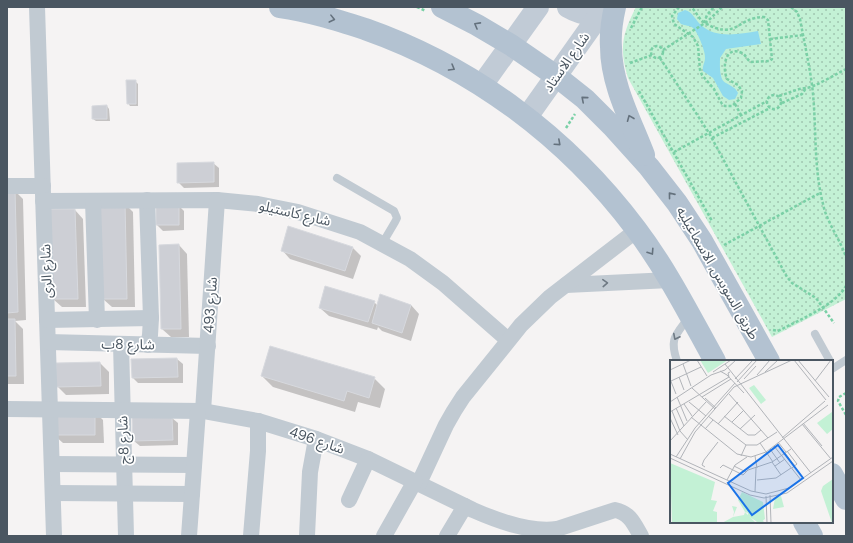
<svg xmlns="http://www.w3.org/2000/svg" width="853" height="543" font-family="'DM Sans','Noto Sans Arabic',sans-serif">
<style>
.park{fill:url(#park-dots)}
.water{fill:#90daee}
.shadow{fill:#0003}
.building{fill:#cdcfd5;stroke:#d7d9de}
.lines{fill:none;stroke-linecap:round;stroke-linejoin:round}
.path{stroke:#7ad0a6;stroke-width:2.5;stroke-dasharray:3 2;stroke-linecap:butt}
.service{stroke:#c1cad2;stroke-width:8}
.minor{stroke:#c1cad2;stroke-width:16}
.secondary{stroke:#c1cbd6;stroke-width:22}
.primary{stroke:#b3c2d1;stroke-width:22}
.oneway{stroke:#64717d}
.oneway2{stroke:#6e7983}
.labels{text-anchor:middle;dominant-baseline:central;stroke-width:3.5;stroke-linejoin:round;paint-order:stroke}
.street-label{font-size:14px;fill:#4a5661;stroke:#fff}
.inset-road{fill:none;stroke:#b1b4b9;stroke-width:1}
.view{fill:#1a73e8;fill-opacity:0.15;stroke:#1a73e8;stroke-width:2}
.inset-edge{fill:none;stroke:#4a5661;stroke-width:2}
</style>
<defs>
<pattern id="park-dots" width="8" height="8" patternUnits="userSpaceOnUse"><rect width="8" height="8" fill="#c3f1d5"/><path d="M2 2h.1M6 6h.1" fill="none" stroke="#a0c6b0" stroke-width="1.8" stroke-linecap="round"/></pattern>
</defs>
<rect width="100%" height="100%" fill="#f5f3f3"/>
<path class="park" d="M 636,7 L 846,7 L 846,299 L 772,337 L 628,78 C 619,47 622,35 636,7 Z"/>
<path class="water" d="M 685,10 C 693,12 695,20 701,25 C 716,39 739,34 758,31 L 761,44 L 726,49 L 720,58 C 720,65 719,80 726,83 C 731,86 735,87 738,93 L 735,99 L 729,100 L 723,96 L 713,78 L 703,71 C 702,66 705,63 705,58 C 706,53 698,32 693,28 C 690,25 685,26 681,24 L 677,19 L 678,13 Z"/>
<g class="shadow">
<path d="M 135,81 L 138,84 L 138,106 L 130,106 L 128,103 Z"/>
<path d="M 107,106 L 109,109 L 110,121 L 96,121 L 93,119 Z"/>
<path d="M 213,163 L 219,168 L 219,187 L 184,188 L 178,182 Z"/>
<path d="M 7,190 L 14,190 L 23,199 L 26,320 L 15,321 L 23,329 L 24,384 L 7,384 Z"/>
<path d="M 124,203 L 133,212 L 135,307 L 112,307 L 103,299 Z"/>
<path d="M 178,205 L 184,211 L 184,230 L 163,231 L 157,225 Z"/>
<path d="M 75,210 L 83,219 L 86,307 L 62,307 L 53,299 Z"/>
<path d="M 179,245 L 187,254 L 189,337 L 171,337 L 162,329 Z"/>
<path d="M 352,247 L 361,256 L 353,279 L 290,259 L 282,250 Z"/>
<path d="M 381,295 L 411,305 L 419,314 L 411,341 L 382,331 L 378,327 L 377,330 L 329,316 L 320,308 L 374,302 L 378,306 Z"/>
<path d="M 177,359 L 183,364 L 183,383 L 138,383 L 133,378 L 132,360 Z"/>
<path d="M 100,363 L 109,372 L 109,394 L 66,395 L 57,386 Z"/>
<path d="M 262,376 L 374,378 L 385,389 L 380,408 L 358,402 L 355,412 L 273,387 Z"/>
<path d="M 94,411 L 103,420 L 104,443 L 63,443 L 54,435 Z"/>
<path d="M 172,418 L 178,423 L 178,445 L 140,446 L 134,441 Z"/>
</g>
<g class="building">
<path d="M 126,80 L 136,80 L 136,104 L 127,104 Z"/>
<path d="M 107,105 L 107,119 L 92,119 L 92,106 Z"/>
<path d="M 214,162 L 214,182 L 177,183 L 177,163 Z"/>
<path d="M 7,189 L 15,189 L 18,312 L 7,313 Z"/>
<path d="M 125,202 L 127,299 L 102,299 L 100,203 Z"/>
<path d="M 179,204 L 179,225 L 156,225 L 156,205 Z"/>
<path d="M 50,209 L 75,209 L 78,299 L 52,299 Z"/>
<path d="M 288,226 L 353,247 L 345,271 L 281,251 Z"/>
<path d="M 179,244 L 181,329 L 161,329 L 159,245 Z"/>
<path d="M 325,286 L 375,301 L 368,322 L 319,308 Z"/>
<path d="M 380,294 L 411,305 L 402,333 L 372,323 Z"/>
<path d="M 7,319 L 15,319 L 16,376 L 7,376 Z"/>
<path d="M 270,346 L 375,377 L 369,398 L 347,391 L 344,401 L 261,376 Z"/>
<path d="M 177,358 L 178,377 L 132,378 L 131,359 Z"/>
<path d="M 100,362 L 101,386 L 56,387 L 56,363 Z"/>
<path d="M 95,410 L 95,435 L 53,435 L 53,411 Z"/>
<path d="M 132,417 L 172,417 L 173,440 L 133,441 Z"/>
</g>
<g class="lines">
<g class="path">
<path d="M 417,7 L 426,11"/>
<path d="M 679,7 L 672,16 L 674,24 L 693,37 L 698,46 L 700,70 L 702,75 L 714,89 L 722,104 L 725,106 L 732,106 L 741,98 L 742,91 L 738,85 L 727,79 C 722,67 725,45 742,53 C 746,55 747,60 751,62 L 770,61 L 772,59 L 768,20 L 764,17 C 737,17 737,41 705,23 C 699,20 696,11 691,7"/>
<path d="M 791,7 L 797,12 L 800,19 C 804,41 809,63 812,85 C 817,125 813,165 823,204 C 827,223 840,239 846,257"/>
<path d="M 704,23 L 707,15 L 714,7"/>
<path d="M 631,28 L 642,7"/>
<path d="M 770,39 L 803,35"/>
<circle cx="657" cy="52" r="6"/>
<path d="M 663,50 L 708,21 L 722,7"/>
<path d="M 660,58 L 709,133 L 787,277 L 792,283 L 816,298 L 834,323"/>
<path d="M 630,63 L 652,55"/>
<path d="M 639,91 L 712,221"/>
<circle cx="774" cy="102" r="7"/>
<path d="M 779,96 C 789,93 796,89 806,88 C 813,88 838,73 846,69"/>
<path d="M 782,103 L 802,94 L 806,88"/>
<path d="M 735,104 L 741,115"/>
<path d="M 566,128 L 575,114"/>
<path d="M 712,138 L 770,108"/>
<path d="M 674,152 L 767,101"/>
<path d="M 724,245 L 820,193"/>
<path d="M 773,330 L 778,331 L 784,328 C 803,318 835,305 846,286"/>
<path d="M 846,393 L 839,397 L 838,401 L 846,415"/>
</g>
<g class="service">
<path d="M 337,178 L 394,211 L 397,218 L 395,222 L 382,244"/>
<path d="M 815,334 L 830,361"/>
<path d="M 677,361 C 669,338 676,335 689,317"/>
<path d="M 832,369 L 846,360"/>
</g>
<g class="minor">
<path d="M 37,7 L 54,536"/>
<path d="M 7,186 L 43,186"/>
<path d="M 147,200 L 151,318 L 150,335 L 148,345"/>
<path d="M 43,201 L 217,200 L 258,204 L 298,212 L 360,232 L 410,259 L 443,283 L 508,340"/>
<path d="M 93,201 L 97,320"/>
<path d="M 566,285 L 670,280"/>
<path d="M 47,320 L 151,318"/>
<path d="M 48,342 L 208,346"/>
<path d="M 121,344 L 126,536"/>
<path d="M 7,409 L 203,411 L 258,421 L 316,439 L 368,459 L 473,510 C 498,521 530,533 557,529 L 615,510 C 630,513 634,524 641,536"/>
<path d="M 203,411 L 217,200"/>
<path d="M 52,464 L 194,465"/>
<path d="M 419,483 L 446,425 L 454,411 L 463,397 L 521,325 L 550,297 L 637,230"/>
<path d="M 53,493 L 192,494"/>
<path d="M 349,500 L 368,459"/>
<path d="M 189,536 L 198,411"/>
<path d="M 251,536 L 258,451 L 258,421"/>
<path d="M 307,536 L 310,472 L 316,439"/>
<path d="M 384,536 L 415,481"/>
<path d="M 447,536 L 465,506"/>
</g>
<g class="secondary">
<path d="M 568,7 C 578,13 587,15 598,16"/>
<path d="M 482,85 L 538,7"/>
<path d="M 527,117 L 605,7"/>
</g>
<g class="primary">
<path d="M 280,7 C 309,11 337,20 365,29 C 473,67 567,137 636,229 C 667,270 690,316 715,361"/>
<path d="M 442,7 L 477,25 L 511,45 L 556,76 L 585,99 L 612,126 L 649,167 L 677,203 L 702,241 L 769,361"/>
<path d="M 615,7 C 612,20 610,33 611,47 C 611,84 631,121 644,155"/>
<path d="M 832,474 L 846,499"/>
<path d="M 804,522 L 812,536"/>
</g>
</g>
<defs><path id="oneway-chevron" d="M-2-3.5L2.5 0L-2 3.5" fill="none" stroke-width="1.6" stroke-linecap="round" stroke-linejoin="round"/></defs>
<g class="oneway">
<use href="#oneway-chevron" transform="translate(332 19) rotate(14)"/>
<use href="#oneway-chevron" transform="translate(477 25) rotate(-151)"/>
<use href="#oneway-chevron" transform="translate(452 68) rotate(30)"/>
<use href="#oneway-chevron" transform="translate(584 99) rotate(-139)"/>
<use href="#oneway-chevron" transform="translate(630 118) rotate(-112)"/>
<use href="#oneway-chevron" transform="translate(558 143) rotate(42)"/>
<use href="#oneway-chevron" transform="translate(671 195) rotate(-129)"/>
<use href="#oneway-chevron" transform="translate(651 252) rotate(57)"/>
</g>
<g class="oneway2">
<use href="#oneway-chevron" transform="translate(605 283) rotate(-3)"/>
<use href="#oneway-chevron" transform="translate(676 337) rotate(117)"/>
</g>
<g class="labels">
<g class="street-label">
<text transform="translate(566 62) rotate(-55)">شارع الاستاد</text>
<text transform="translate(295 213) rotate(13)">شارع كاستيلو</text>
<text transform="translate(46 271) rotate(-92)">شارع الرى</text>
<text transform="translate(718 273) rotate(60)">طريق السويس, الاسماعيليه</text>
<text transform="translate(210 305) rotate(-86)">شارع 493</text>
<text transform="translate(128 344) rotate(1)">شارع 8ب</text>
<text transform="translate(123 440) rotate(-92)">شارع 8ج</text>
<text transform="translate(317 440) rotate(19)">شارع 496</text>
</g>
</g>
<g transform="translate(670 360)">
<rect width="163" height="163" fill="#f5f3f3"/>
<path d="M 162,52 L 163,69 L 157,74 L 147,63 ZM 111,136 L 114,147 L 103,149 L 105,138 Z" fill="#c3f1d5"/>
<path d="M 30,0 L 58,0 L 38,13 Z" fill="#c3f1d5"/>
<path d="M 84,25 L 96,40 L 91,44 L 79,28 ZM 163,119 L 163,163 L 162,163 L 151,131 L 153,126 ZM 72,132 L 93,142 L 95,159 L 89,163 L 78,156 L 78,153 L 75,152 L 68,140 Z" fill="#c3f1d5"/>
<path d="M 0,103 L 45,122 L 41,140 L 47,141 L 43,151 L 47,152 L 47,163 L 2,163 ZM 62,146 L 67,147 L 63,157 L 74,155 L 75,152 L 85,162 L 93,160 L 94,163 L 52,163 L 63,157 L 64,152 Z" fill="#c3f1d5"/>
<path class="inset-road" d="M 27,0 L 37,16M 124,0 L 156,40M 128,0 L 159,37M 13,4 L 21,26M 55,4 L 141,113M 0,10 L 21,0M 50,11 L 57,15 L 74,33M 43,12 L 61,0M 95,12 L 108,0M 87,15 L 100,0M 9,17 L 14,30M 0,19 L 6,34M 65,19 L 83,0M 74,19 L 86,6M 1,21 L 31,7M 145,21 L 161,0M 67,22 L 87,0M 22,28 L 45,49M 59,34 L 98,78M 7,37 L 17,61M 32,37 L 61,19M 35,38 L 46,48M 0,42 L 41,15 L 55,10 L 66,0M 19,42 L 36,56M 14,44 L 22,56M 6,48 L 14,66M 2,51 L 10,71 L 18,80M 0,52 L 59,17 L 58,13 L 60,12M 38,56 L 76,85 L 87,85 L 107,72M 54,56 L 78,75 L 85,75 L 91,70M 21,57 L 67,94 L 81,97 L 96,92 L 158,45M 0,58 L 8,75M 62,62 L 74,50M 133,63 L 152,86M 48,64 L 68,42M 132,64 L 161,99M 35,69 L 43,60M 70,69 L 85,55M 112,78 L 155,41M 0,81 L 36,42M 108,82 L 116,92M 90,83 L 103,102M 104,86 L 131,120M 100,89 L 110,103M 117,91 L 127,104 L 122,108M 115,93 L 125,106M 0,94 L 81,131 L 96,134 L 119,128 L 163,97M 71,96 L 76,85M 85,96 L 87,108M 6,97 L 25,68 L 65,23M 0,98 L 80,135 L 94,138 L 117,133 L 163,101M 10,99 L 25,72 L 64,27 L 122,0M 102,102 L 111,115M 64,106 L 76,112M 105,106 L 115,99M 35,107 L 32,105 L 34,100 L 48,82M 50,108 L 53,105 L 73,115 L 78,110 L 102,102 L 121,89M 57,120 L 65,105 L 77,97M 87,120 L 106,118 L 121,108M 85,132 L 86,108M 100,135 L 101,163M 96,136 L 97,163"/>
<path class="view" d="M 108,85 L 133,118 L 82,155 L 58,123 Z"/>
<rect width="163" height="163" class="inset-edge"/>
</g>
<rect width="853" height="543" fill="none" stroke="#4a5661" stroke-width="16"/>
</svg>
